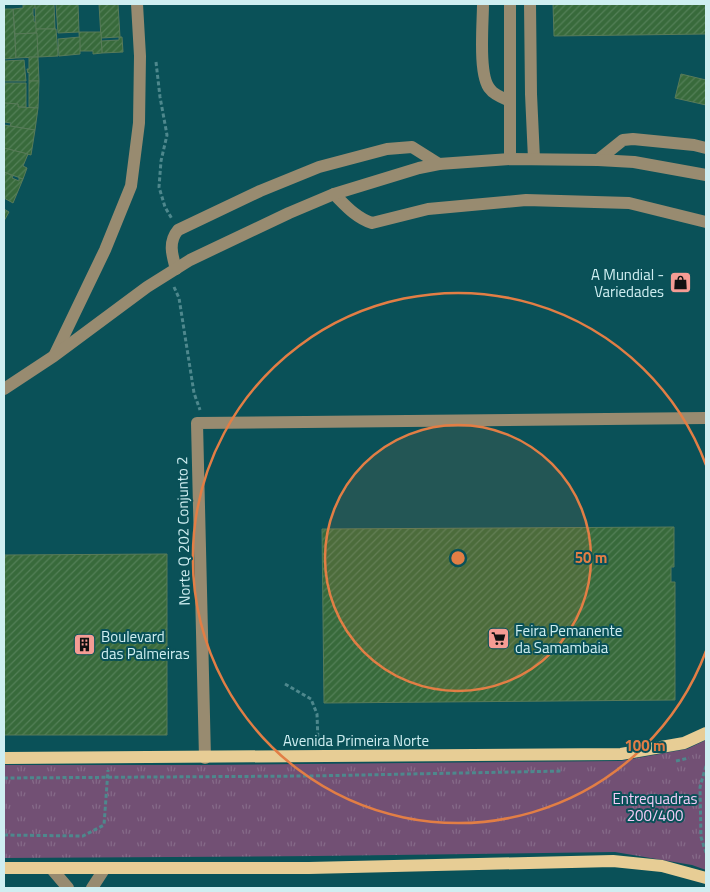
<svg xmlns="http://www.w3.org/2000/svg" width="710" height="892" font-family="'Titillium Web',sans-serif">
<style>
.park{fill:url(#park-tufts)}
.building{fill:url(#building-hatch);stroke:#597b59}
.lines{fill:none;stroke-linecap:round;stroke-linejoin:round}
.path{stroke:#4e888d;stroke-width:3;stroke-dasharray:4 2.5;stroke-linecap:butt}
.minor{stroke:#988b70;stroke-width:12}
.major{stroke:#e7cd95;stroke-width:12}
.ring{fill:none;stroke:#e27e45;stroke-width:2.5}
.labels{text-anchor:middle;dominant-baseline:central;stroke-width:4;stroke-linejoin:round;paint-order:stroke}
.poi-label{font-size:15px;fill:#cfeef1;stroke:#0a5158;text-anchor:start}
.street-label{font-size:15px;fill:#cfeef1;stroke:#0a5158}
.park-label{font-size:15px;fill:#f5ccf7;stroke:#0a5158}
.centre{fill:#e27e45;stroke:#0a5158;stroke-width:2.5}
.ring-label{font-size:15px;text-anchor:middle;font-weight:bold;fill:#e27e45;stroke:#0a5158;stroke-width:4;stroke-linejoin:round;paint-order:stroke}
</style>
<defs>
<pattern id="park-tufts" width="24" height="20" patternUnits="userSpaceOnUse" patternTransform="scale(1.25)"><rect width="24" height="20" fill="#725074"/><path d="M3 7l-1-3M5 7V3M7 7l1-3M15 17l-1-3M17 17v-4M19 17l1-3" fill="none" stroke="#856a88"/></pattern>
<pattern id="building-hatch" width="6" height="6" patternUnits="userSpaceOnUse" patternTransform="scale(1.25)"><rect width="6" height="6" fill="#386a3b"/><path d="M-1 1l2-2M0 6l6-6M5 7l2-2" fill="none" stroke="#548058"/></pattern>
</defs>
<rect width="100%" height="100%" fill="#0a5158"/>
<path class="park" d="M 706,740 L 706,870 L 692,865 L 615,852 L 315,856 L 4,858 L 4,765 L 204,765 L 621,761 L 687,749 Z"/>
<g class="building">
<path d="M 23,4 L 35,4 L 35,8 L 33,8 L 33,16 L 34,16 L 34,22 L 36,22 L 37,33 L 15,34 L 13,9 L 23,8 Z"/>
<path d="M 35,4 L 54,4 L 55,29 L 36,29 Z"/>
<path d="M 56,4 L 78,4 L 79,32 L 58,33 Z"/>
<path d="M 99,4 L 118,4 L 120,37 L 122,37 L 123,52 L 102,53 L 101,41 L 119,40 L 119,37 L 101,38 Z"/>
<path d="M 553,4 L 706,4 L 706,34 L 554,36 Z"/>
<path d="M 4,9 L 13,9 L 16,58 L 4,59 Z"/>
<path d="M 36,29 L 56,29 L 58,56 L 38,57 Z"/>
<path d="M 79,32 L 101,32 L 102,53 L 93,54 L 93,51 L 80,51 Z"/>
<path d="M 37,33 L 38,57 L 16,58 L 15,34 Z"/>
<path d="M 80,37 L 80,54 L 59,56 L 58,39 Z"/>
<path d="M 29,57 L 38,57 L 39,81 L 29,81 L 29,72 L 28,73 L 27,69 L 29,69 Z"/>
<path d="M 24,60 L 26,81 L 4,81 L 4,61 Z"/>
<path d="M 681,74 L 706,80 L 706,105 L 675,98 Z"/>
<path d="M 29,81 L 39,81 L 38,108 L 29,107 Z"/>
<path d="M 4,83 L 26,83 L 26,107 L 18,107 L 18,104 L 4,103 Z"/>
<path d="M 4,103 L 18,104 L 18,107 L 38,108 L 35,130 L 10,126 L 11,123 L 4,122 Z"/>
<path d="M 4,125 L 35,130 L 31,155 L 4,148 Z"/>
<path d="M 4,148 L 28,154 L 23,166 L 27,168 L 23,179 L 4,172 Z"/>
<path d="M 4,172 L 13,176 L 12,178 L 19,181 L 19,178 L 23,179 L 13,203 L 4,198 Z"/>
<path d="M 4,209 L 9,212 L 4,221 Z"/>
<path d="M 674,527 L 674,567 L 671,567 L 671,582 L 675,582 L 675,700 L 324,703 L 322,529 Z"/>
<path d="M 167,554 L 167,735 L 4,735 L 4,555 Z"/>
</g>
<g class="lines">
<g class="path">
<path d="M 156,62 L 160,97 L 167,135 L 161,161 L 159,187 L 165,207 L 172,219"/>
<path d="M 174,287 L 179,298 L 194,393 L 200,410"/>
<path d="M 285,684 L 311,699 L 317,714 L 318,741"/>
<path d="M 676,761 L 689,758"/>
<path d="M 706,766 L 700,787 L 701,837 L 706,853"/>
<path d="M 4,778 L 309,776 L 563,771"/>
<path d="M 4,835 L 83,836 L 104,825 L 108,770"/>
</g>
<g class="minor">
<path d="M 483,4 C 483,23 478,76 490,89 C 494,95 503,98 510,101"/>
<path d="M 530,4 L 531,94 L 534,159"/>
<path d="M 510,159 L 510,4"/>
<path d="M 598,160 L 623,140 L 633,139 L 694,145 L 706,148"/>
<path d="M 334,194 C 345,205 356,218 372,223 L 428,209 L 526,200 L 629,203 L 706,222"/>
<path d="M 176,269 C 172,255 168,242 178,230 L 260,191 L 319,167 L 387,149 L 412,147 L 439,164"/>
<path d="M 55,354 L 105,250 L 131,186 L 139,123 L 140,56 L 137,4"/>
<path d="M 4,389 L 54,356 L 147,287 L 190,260 L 289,213 L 334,194 L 419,168 L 439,164 L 510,159 L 598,160 L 634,162 L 706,175"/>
<path d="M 205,758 L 197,423 L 706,418"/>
<path d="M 51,868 L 68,888"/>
<path d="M 92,888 L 105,868"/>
</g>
<g class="major">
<path d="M 4,758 L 621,754 L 684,743 L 706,733"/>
<path d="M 4,868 L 309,868 L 613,861 L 662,866 L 706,878"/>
</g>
</g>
<circle cx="458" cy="558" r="133" fill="#e27e45" fill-opacity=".12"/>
<g class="ring">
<circle cx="458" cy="558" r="133"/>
<path d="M706 651A265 265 0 1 1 706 465"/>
</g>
<defs>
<symbol id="shop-square" viewBox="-11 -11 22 22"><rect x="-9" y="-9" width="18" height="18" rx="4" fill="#f59c94" stroke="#0a5158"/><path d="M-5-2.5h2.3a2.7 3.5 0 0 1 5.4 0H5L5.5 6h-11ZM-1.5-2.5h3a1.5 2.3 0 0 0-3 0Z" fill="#111"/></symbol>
<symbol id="supermarket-square" viewBox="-11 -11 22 22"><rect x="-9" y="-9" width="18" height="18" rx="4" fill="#f59c94" stroke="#0a5158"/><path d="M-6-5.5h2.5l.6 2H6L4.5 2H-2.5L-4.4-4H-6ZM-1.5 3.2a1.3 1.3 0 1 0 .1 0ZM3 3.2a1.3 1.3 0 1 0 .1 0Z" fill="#111"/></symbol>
<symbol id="building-square" viewBox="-11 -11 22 22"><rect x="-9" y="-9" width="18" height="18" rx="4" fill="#f59c94" stroke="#0a5158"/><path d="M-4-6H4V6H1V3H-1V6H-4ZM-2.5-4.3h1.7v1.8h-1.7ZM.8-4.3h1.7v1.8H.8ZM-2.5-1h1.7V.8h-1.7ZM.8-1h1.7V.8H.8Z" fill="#111"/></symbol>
</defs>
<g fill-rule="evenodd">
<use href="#shop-square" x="668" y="270" width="25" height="25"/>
<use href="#supermarket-square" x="486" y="626" width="25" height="25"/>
<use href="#building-square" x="72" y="632" width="25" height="25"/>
</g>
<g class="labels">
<g class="poi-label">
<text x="664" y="274" text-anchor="end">A Mundial -<tspan x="664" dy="17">Variedades</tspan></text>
<text x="515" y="630">Feira Pemanente<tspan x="515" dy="17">da Samambaia</tspan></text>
<text x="101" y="636">Boulevard<tspan x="101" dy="17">das Palmeiras</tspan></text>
</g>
<g class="street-label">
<text transform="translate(183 531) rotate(-91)">Norte Q 202 Conjunto 2</text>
<text x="356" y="740">Avenida Primeira Norte</text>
</g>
<g class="park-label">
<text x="655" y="798">Entrequadras<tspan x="655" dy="17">200/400</tspan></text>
</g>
</g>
<circle cx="458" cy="558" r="8" class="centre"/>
<g class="ring-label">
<text x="591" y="563">50 m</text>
<text x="645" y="751">100 m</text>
</g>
<rect width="710" height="892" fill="none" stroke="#cfeef1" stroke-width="10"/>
</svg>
